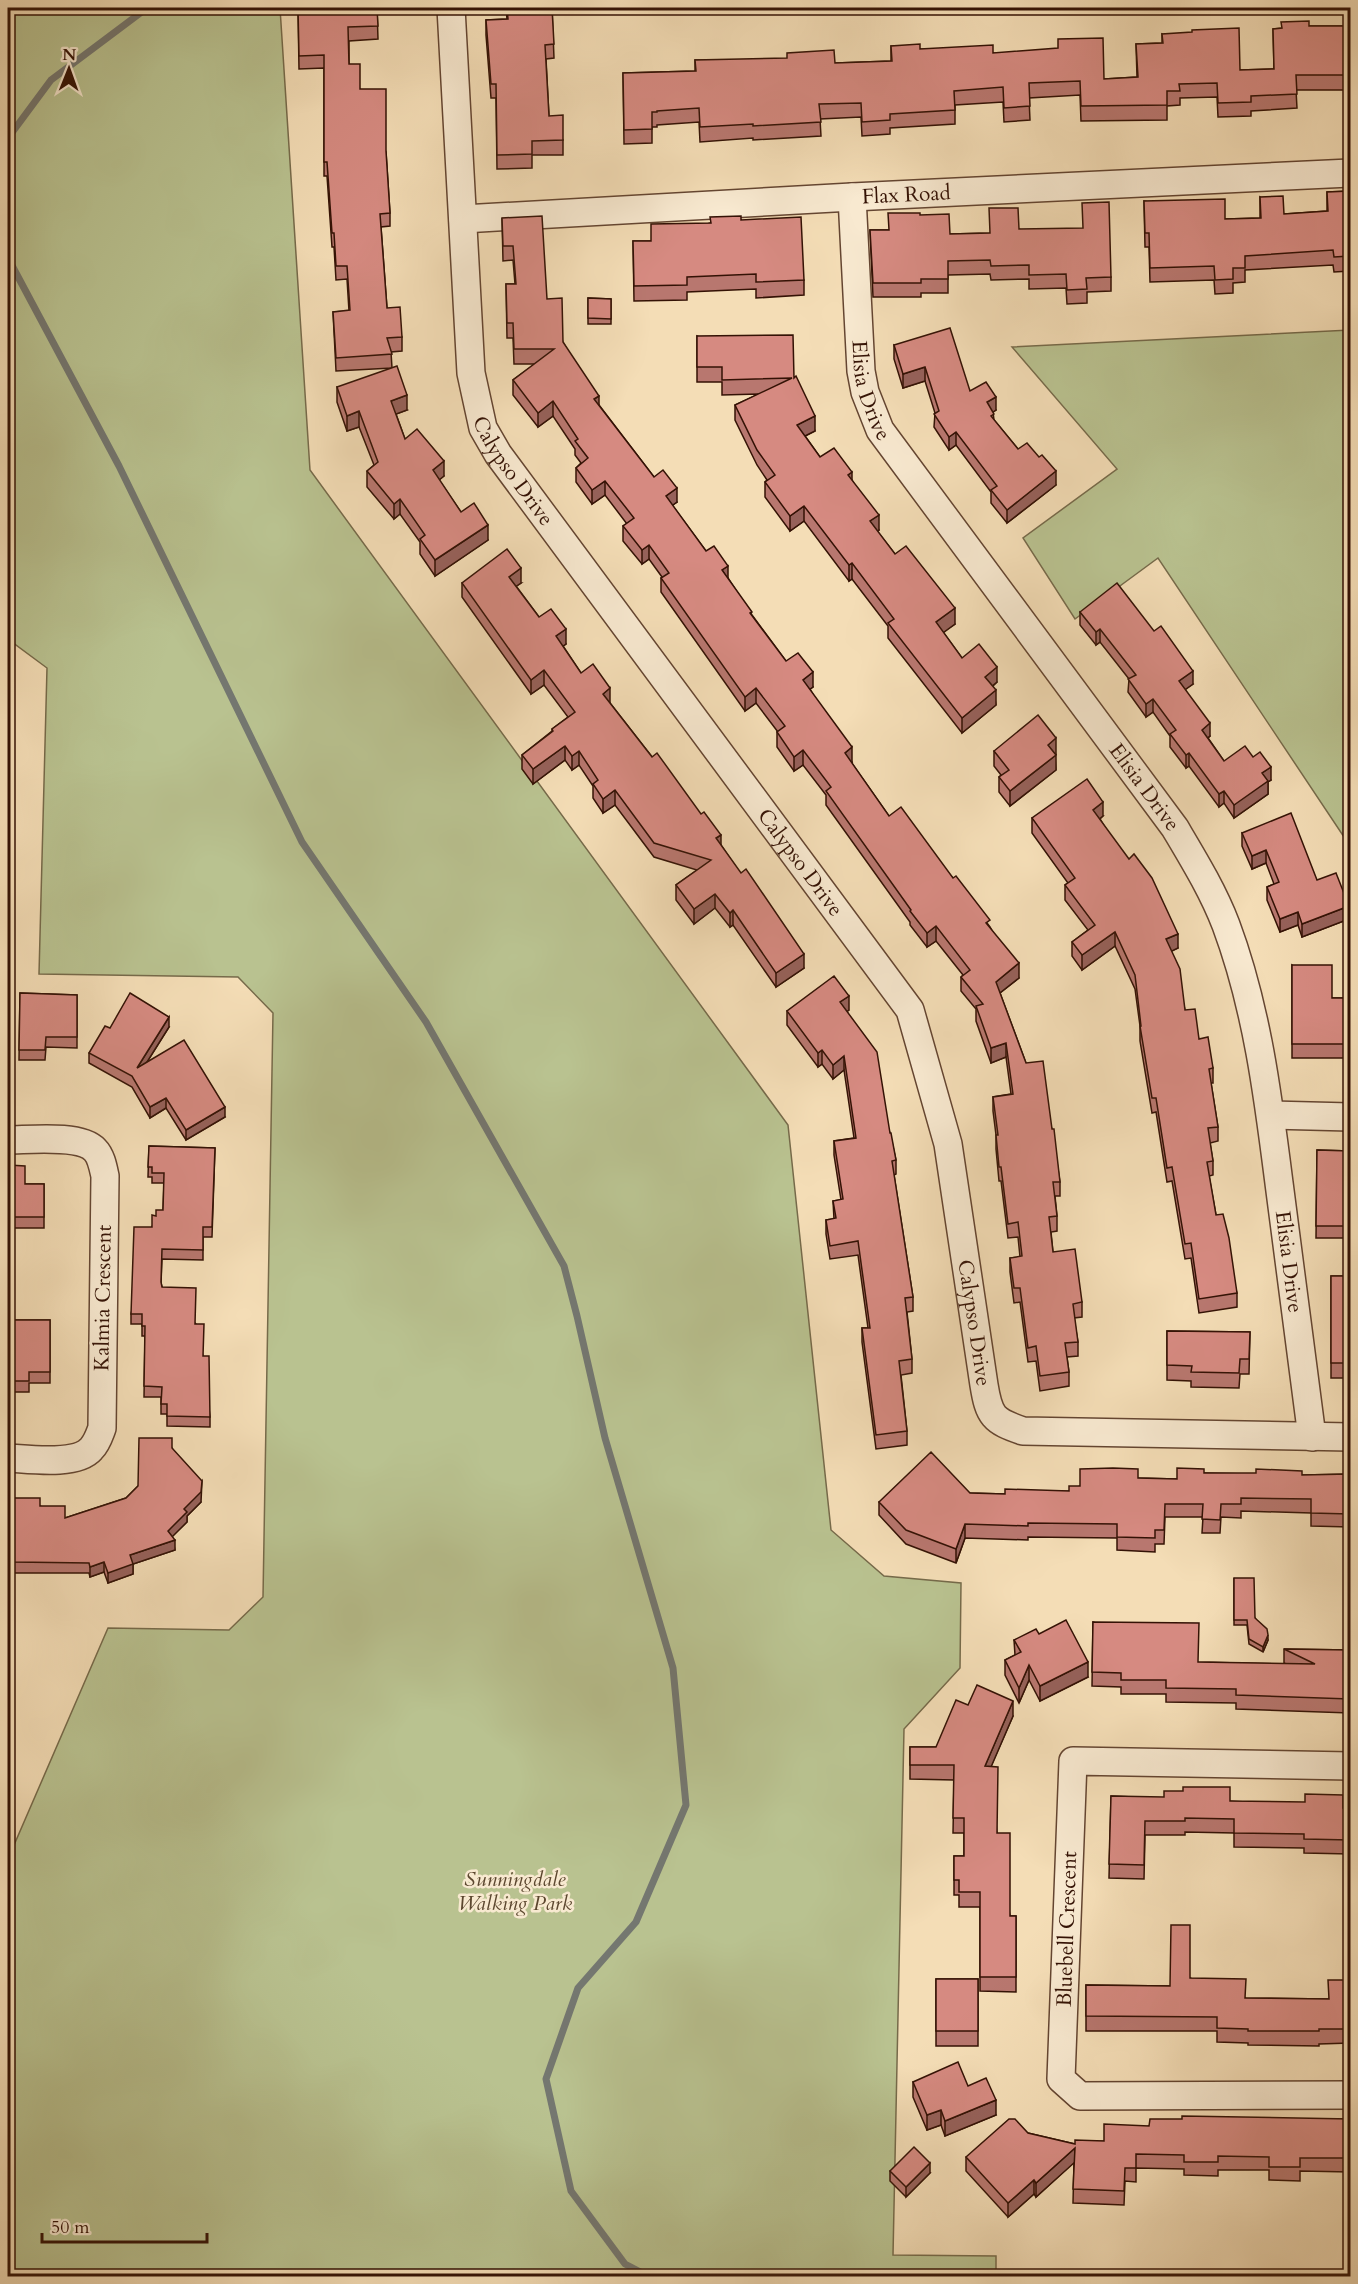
<svg xmlns="http://www.w3.org/2000/svg" width="1358" height="2284" font-family="Cardo,serif">
<style>
.green{fill:#b9c290;stroke:#766a4a;stroke-width:1.5}
.lines{fill:none;stroke-linecap:round;stroke-linejoin:round}
.stream{stroke:#747770;stroke-width:7}
.minor-casing{stroke:#644531;stroke-width:30}
.minor{stroke:#f8e9d0;stroke-width:27}
.wall{fill:#b8776f;stroke:#341205;stroke-width:1.5}
.shaded-wall{fill:#96615a;stroke:#341205;stroke-width:1.5}
.building{fill:#d68a81;stroke:#341205;stroke-width:1.5}
.labels{text-anchor:middle;dominant-baseline:central;stroke-width:5;stroke-linejoin:round;paint-order:stroke}
.street-label{font-size:21px;fill:#341205;stroke:#f8e9d0}
.park-label{font-size:21px;font-style:italic;fill:#5c472f;stroke:#f8e9d0}
</style>
<rect width="100%" height="100%" fill="#f4ddb6"/>
<filter id="stains"><feTurbulence type="fractalNoise" baseFrequency=".00333" numOctaves="4"/><feColorMatrix values="0 0 0 0 .2 0 0 0 0 .09 0 0 0 0 .02 0 0 0 .5 -.17"/></filter>
<radialGradient id="worn" r=".72"><stop offset=".6" stop-color="#630" stop-opacity="0"/><stop offset="1" stop-color="#630" stop-opacity=".3"/></radialGradient>
<g class="green">
<path d="M 8,8 L 280,8 L 310,470 L 788,1125 L 831,1530 L 884,1576 L 961,1583 L 960,1668 L 904,1729 L 893,2255 L 996,2256 L 996,2276 L 8,2276 L 8,1859 L 108,1628 L 229,1630 L 263,1597 L 273,1013 L 238,977 L 39,974 L 47,668 L 8,639 Z"/>
<path d="M 1350,330 L 1350,846 L 1158,558 L 1075,619 L 1023,538 L 1117,469 L 1012,347 Z"/>
</g>
<g class="lines">
<g class="stream">
<path d="M 8,138 L 51,80 L 147,8"/>
<path d="M 8,258 L 119,466 L 302,842 L 426,1022 L 564,1266 L 577,1316 L 605,1438 L 673,1668 L 686,1805 L 636,1922 L 578,1988 L 546,2079 L 571,2191 L 625,2264 L 648,2276"/>
</g>
<defs>
<g id="minor">
<path id="s1" d="M 451,8 L 471,373 L 483,428 L 498,454 L 910,1010 L 948,1144 L 984,1385 C 989,1416 993,1421 1023,1431 L 1350,1437"/>
<path id="s2" d="M 852,197 L 861,371 L 865,392 L 880,430 L 1175,828 C 1194,860 1213,891 1226,925 C 1257,1008 1268,1096 1279,1183 C 1290,1268 1301,1352 1312,1437"/>
<path id="s3" d="M 463,219 L 852,197 L 1350,173"/>
<path d="M 1271,1115 L 1350,1117"/>
<path d="M 8,1140 C 29,1140 80,1134 95,1150 C 101,1156 103,1167 105,1176 L 102,1428 C 99,1436 97,1443 91,1449 C 76,1466 29,1459 8,1458"/>
<path d="M 1350,1766 L 1073,1761 L 1061,2079 L 1080,2096 L 1350,2095"/>
</g>
</defs>
<use href="#minor" class="minor-casing"/>
<use href="#minor" class="minor"/>
</g>
<g class="wall">
<path d="M 298,8 L 377,8 L 378,39 L 349,41 L 349,64 L 386,152 L 390,213 L 390,226 L 381,227 L 387,308 L 402,337 L 402,351 L 391,352 L 392,368 L 336,371 L 333,312 L 349,311 L 347,279 L 336,280 L 334,247 L 332,247 L 327,176 L 324,176 L 324,68 L 299,69 Z"/>
<path d="M 506,8 L 552,8 L 554,58 L 546,59 L 549,116 L 563,140 L 563,155 L 532,155 L 532,168 L 497,169 L 496,98 L 491,98 L 486,35 L 486,20 L 507,19 Z"/>
<path d="M 1309,26 L 1350,26 L 1350,104 L 1345,104 L 1344,90 L 1296,90 L 1297,108 L 1251,111 L 1251,116 L 1218,117 L 1217,97 L 1180,98 L 1180,105 L 1167,106 L 1167,120 L 1081,121 L 1080,95 L 1029,98 L 1030,120 L 1004,122 L 1003,102 L 955,105 L 955,124 L 890,128 L 890,134 L 862,136 L 861,117 L 820,119 L 821,136 L 753,140 L 753,138 L 700,142 L 699,122 L 657,125 L 657,127 L 652,127 L 652,143 L 624,144 L 623,73 L 695,71 L 695,60 L 835,63 L 891,61 L 891,46 L 920,49 L 993,53 L 1104,79 L 1137,77 L 1136,44 L 1162,43 L 1162,34 L 1240,70 L 1274,69 L 1273,29 Z"/>
<path d="M 1350,191 L 1350,271 L 1334,272 L 1333,265 L 1245,270 L 1245,282 L 1233,283 L 1233,293 L 1215,294 L 1214,280 L 1150,282 L 1149,247 L 1145,247 L 1144,201 L 1225,219 L 1260,218 L 1260,197 L 1284,214 L 1327,211 L 1327,192 Z"/>
<path d="M 502,218 L 547,299 L 563,342 L 599,405 L 654,477 L 677,502 L 672,505 L 706,551 L 728,578 L 752,615 L 786,661 L 813,687 L 810,689 L 852,762 L 851,762 L 889,816 L 953,878 L 990,927 L 1019,978 L 1000,993 L 1026,1063 L 1052,1129 L 1060,1182 L 1060,1196 L 1055,1196 L 1057,1216 L 1057,1231 L 1051,1232 L 1053,1252 L 1082,1302 L 1082,1317 L 1074,1318 L 1078,1342 L 1078,1356 L 1067,1357 L 1069,1372 L 1069,1386 L 1040,1391 L 1036,1361 L 1028,1362 L 1020,1302 L 1014,1303 L 1010,1272 L 1010,1258 L 1020,1257 L 1018,1237 L 1008,1238 L 1001,1181 L 999,1181 L 996,1149 L 996,1135 L 993,1111 L 993,1097 L 1011,1094 L 1006,1057 L 991,1063 L 976,1021 L 976,1009 L 961,991 L 961,977 L 963,975 L 936,941 L 927,947 L 910,925 L 910,922 L 826,805 L 826,795 L 803,765 L 794,771 L 777,747 L 777,732 L 778,732 L 756,703 L 745,711 L 661,592 L 661,578 L 662,577 L 649,559 L 642,564 L 623,541 L 623,526 L 627,524 L 605,495 L 592,504 L 576,482 L 576,468 L 581,463 L 575,455 L 575,449 L 553,416 L 538,427 L 513,395 L 513,380 L 535,364 L 514,364 L 513,338 L 507,338 L 506,284 L 515,284 L 513,260 L 503,261 Z"/>
<path d="M 741,220 L 804,280 L 804,295 L 756,298 L 756,289 L 687,292 L 687,300 L 634,301 L 633,241 L 651,241 L 710,223 Z"/>
<path d="M 1019,229 L 1111,277 L 1111,291 L 1087,292 L 1087,303 L 1067,304 L 1066,288 L 1029,289 L 1029,279 L 991,280 L 990,274 L 948,275 L 948,293 L 921,293 L 921,297 L 873,297 L 870,230 L 888,230 L 950,234 L 989,233 Z"/>
<path d="M 588,298 L 611,299 L 611,324 L 588,324 Z"/>
<path d="M 697,336 L 794,378 L 815,431 L 805,436 L 820,457 L 852,480 L 879,530 L 877,531 L 895,554 L 955,624 L 943,632 L 962,658 L 997,682 L 993,686 L 996,705 L 962,733 L 888,638 L 888,626 L 852,579 L 849,581 L 804,521 L 790,531 L 765,497 L 765,482 L 767,480 L 757,465 L 735,420 L 735,405 L 759,394 L 722,395 L 722,382 L 697,382 Z"/>
<path d="M 894,345 L 970,391 L 996,410 L 993,412 L 994,420 L 1018,449 L 1056,485 L 1007,523 L 991,503 L 991,492 L 956,445 L 949,450 L 934,427 L 935,413 L 925,381 L 903,388 L 894,359 Z"/>
<path d="M 337,387 L 407,410 L 396,414 L 405,439 L 444,476 L 439,480 L 461,512 L 488,540 L 435,576 L 420,554 L 420,542 L 400,514 L 394,519 L 367,487 L 367,471 L 374,465 L 359,427 L 347,431 L 337,402 Z"/>
<path d="M 462,583 L 521,583 L 516,586 L 539,617 L 566,644 L 563,646 L 581,673 L 610,703 L 721,845 L 804,968 L 776,987 L 733,925 L 730,927 L 715,908 L 694,924 L 676,900 L 676,885 L 697,870 L 654,857 L 615,805 L 603,813 L 593,798 L 593,786 L 579,765 L 572,770 L 565,760 L 533,784 L 522,769 L 522,755 L 552,731 L 552,729 L 568,717 L 544,685 L 531,694 L 462,597 Z"/>
<path d="M 1080,612 L 1193,684 L 1185,689 L 1210,736 L 1208,738 L 1224,761 L 1253,757 L 1271,780 L 1268,782 L 1268,794 L 1234,818 L 1224,803 L 1219,807 L 1189,766 L 1186,768 L 1170,747 L 1170,736 L 1153,712 L 1146,717 L 1128,692 L 1129,679 L 1100,642 L 1096,645 L 1080,625 Z"/>
<path d="M 994,751 L 1056,754 L 1055,754 L 1056,770 L 1010,806 L 999,792 L 999,777 L 1001,775 L 994,766 Z"/>
<path d="M 1103,816 L 1100,819 L 1178,948 L 1171,951 L 1185,1010 L 1213,1068 L 1213,1083 L 1211,1083 L 1218,1127 L 1218,1141 L 1210,1143 L 1213,1161 L 1213,1175 L 1209,1176 L 1216,1215 L 1237,1293 L 1237,1307 L 1199,1313 L 1191,1258 L 1185,1259 L 1172,1181 L 1167,1182 L 1156,1112 L 1152,1113 L 1140,1041 L 1140,1026 L 1135,989 L 1115,946 L 1082,970 L 1072,956 L 1072,942 L 1088,930 L 1065,900 L 1065,885 L 1068,883 L 1032,833 L 1032,818 Z"/>
<path d="M 1242,833 L 1317,880 L 1349,919 L 1302,937 L 1298,925 L 1280,932 L 1267,900 L 1267,887 L 1274,884 L 1266,863 L 1252,869 L 1242,846 Z"/>
<path d="M 1292,965 L 1332,998 L 1350,998 L 1350,1058 L 1292,1058 Z"/>
<path d="M 20,993 L 77,995 L 77,1048 L 46,1047 L 45,1060 L 19,1060 Z"/>
<path d="M 849,1010 L 847,1011 L 890,1133 L 896,1160 L 896,1174 L 894,1175 L 913,1297 L 913,1311 L 907,1312 L 912,1359 L 912,1373 L 901,1375 L 907,1431 L 907,1445 L 876,1449 L 862,1342 L 862,1328 L 868,1328 L 858,1255 L 830,1259 L 826,1234 L 826,1220 L 834,1219 L 833,1201 L 841,1200 L 834,1155 L 834,1141 L 854,1138 L 844,1070 L 833,1079 L 822,1064 L 818,1067 L 787,1025 L 787,1011 Z"/>
<path d="M 169,1027 L 147,1062 L 225,1117 L 186,1140 L 166,1108 L 150,1118 L 132,1087 L 89,1063 L 89,1053 L 110,1028 Z"/>
<path d="M 149,1146 L 215,1148 L 212,1237 L 203,1237 L 203,1260 L 162,1259 L 161,1283 L 162,1287 L 196,1324 L 203,1356 L 210,1417 L 210,1427 L 167,1426 L 167,1414 L 161,1414 L 161,1397 L 144,1397 L 145,1336 L 142,1336 L 142,1324 L 131,1324 L 131,1314 L 152,1227 L 156,1216 L 163,1210 L 164,1183 L 152,1183 L 152,1177 L 148,1177 Z"/>
<path d="M 1317,1150 L 1350,1151 L 1350,1238 L 1316,1238 Z"/>
<path d="M 8,1165 L 25,1184 L 44,1184 L 44,1228 L 8,1228 Z"/>
<rect x="1331" y="1276" width="19" height="102"/>
<path d="M 8,1320 L 50,1320 L 50,1383 L 29,1383 L 29,1392 L 8,1392 Z"/>
<path d="M 1167,1331 L 1250,1332 L 1249,1374 L 1240,1374 L 1239,1388 L 1191,1387 L 1191,1381 L 1167,1380 Z"/>
<path d="M 172,1448 L 201,1502 L 187,1516 L 187,1522 L 172,1536 L 175,1550 L 133,1564 L 133,1574 L 108,1583 L 104,1572 L 90,1577 L 89,1573 L 14,1573 L 14,1498 L 40,1506 L 65,1518 L 126,1498 L 138,1486 Z"/>
<path d="M 1204,1473 L 1302,1475 L 1350,1474 L 1350,1527 L 1311,1526 L 1311,1513 L 1241,1511 L 1241,1518 L 1221,1517 L 1220,1533 L 1202,1533 L 1203,1517 L 1165,1517 L 1164,1544 L 1155,1544 L 1155,1552 L 1117,1550 L 1117,1538 L 1028,1537 L 1028,1540 L 965,1538 L 956,1563 L 906,1544 L 879,1515 L 879,1502 L 970,1493 L 1005,1494 L 1069,1491 L 1080,1486 L 1138,1478 L 1177,1479 Z"/>
<path d="M 1234,1578 L 1255,1618 L 1268,1640 L 1263,1652 L 1249,1644 L 1247,1625 L 1234,1625 Z"/>
<path d="M 1093,1622 L 1198,1662 L 1286,1664 L 1284,1663 L 1284,1649 L 1350,1650 L 1350,1713 L 1236,1709 L 1236,1703 L 1166,1702 L 1166,1694 L 1121,1694 L 1121,1687 L 1092,1686 Z"/>
<path d="M 1039,1634 L 1088,1677 L 1040,1701 L 1029,1680 L 1019,1703 L 1005,1675 L 1005,1660 L 1015,1655 L 1014,1640 Z"/>
<path d="M 968,1705 L 1013,1716 L 991,1766 L 997,1833 L 1010,1916 L 1016,1916 L 1016,1992 L 980,1991 L 980,1907 L 959,1907 L 959,1895 L 954,1895 L 954,1856 L 964,1856 L 964,1833 L 953,1833 L 954,1780 L 910,1779 L 910,1747 L 936,1747 Z"/>
<path d="M 1111,1796 L 1230,1801 L 1350,1808 L 1350,1854 L 1304,1853 L 1304,1848 L 1234,1847 L 1234,1833 L 1185,1832 L 1185,1835 L 1145,1835 L 1144,1879 L 1109,1878 Z"/>
<path d="M 1190,1978 L 1246,1998 L 1328,1999 L 1350,1980 L 1350,2043 L 1319,2044 L 1319,2046 L 1248,2045 L 1248,2043 L 1217,2042 L 1217,2031 L 1086,2031 L 1086,1985 L 1170,1986 Z"/>
<rect x="936" y="1979" width="42" height="67"/>
<path d="M 913,2082 L 968,2086 L 996,2115 L 945,2136 L 941,2125 L 927,2130 L 913,2097 Z"/>
<path d="M 1350,2119 L 1350,2172 L 1300,2171 L 1300,2181 L 1269,2180 L 1269,2170 L 1218,2170 L 1218,2176 L 1184,2175 L 1184,2169 L 1136,2168 L 1136,2182 L 1125,2181 L 1124,2205 L 1073,2203 L 1074,2162 L 1036,2197 L 1034,2194 L 1008,2217 L 966,2171 L 966,2157 L 1028,2133 L 1075,2144 L 1104,2141 L 1149,2126 Z"/>
<path d="M 890,2171 L 930,2173 L 906,2197 L 890,2181 Z"/>
</g>
<g class="shaded-wall">
<path d="M 925,367 L 925,381 L 903,388 L 903,374 Z"/>
<path d="M 407,395 L 407,410 L 391,416 L 391,401 Z"/>
<path d="M 599,396 L 599,410 L 594,399 Z"/>
<path d="M 996,397 L 996,410 L 987,416 L 987,402 Z"/>
<path d="M 553,401 L 553,416 L 538,427 L 538,413 Z"/>
<path d="M 359,411 L 359,427 L 347,431 L 347,416 Z"/>
<path d="M 815,416 L 815,431 L 797,440 L 797,425 Z"/>
<path d="M 956,432 L 956,445 L 949,450 L 949,437 Z"/>
<path d="M 444,461 L 444,476 L 433,485 L 433,470 Z"/>
<path d="M 1056,471 L 1056,485 L 1007,523 L 1007,510 Z"/>
<path d="M 852,472 L 852,487 L 848,475 Z"/>
<path d="M 605,481 L 605,495 L 592,504 L 592,490 Z"/>
<path d="M 677,488 L 677,502 L 666,510 L 666,496 Z"/>
<path d="M 400,499 L 400,514 L 394,519 L 394,504 Z"/>
<path d="M 804,506 L 804,521 L 790,531 L 790,516 Z"/>
<path d="M 879,515 L 879,530 L 870,536 L 870,521 Z"/>
<path d="M 488,525 L 488,540 L 435,576 L 435,560 Z"/>
<path d="M 649,545 L 649,559 L 642,564 L 642,550 Z"/>
<path d="M 852,563 L 852,579 L 849,581 L 849,565 Z"/>
<path d="M 728,566 L 728,580 L 722,570 Z"/>
<path d="M 521,568 L 521,583 L 509,591 L 509,577 Z"/>
<path d="M 955,608 L 955,624 L 936,638 L 936,622 Z"/>
<path d="M 566,629 L 566,644 L 556,651 L 556,636 Z"/>
<path d="M 1100,629 L 1100,642 L 1096,645 L 1096,632 Z"/>
<path d="M 997,667 L 997,682 L 985,692 L 985,677 Z"/>
<path d="M 544,670 L 544,685 L 531,694 L 531,680 Z"/>
<path d="M 1193,671 L 1193,684 L 1179,694 L 1179,681 Z"/>
<path d="M 813,672 L 813,687 L 803,694 L 803,680 Z"/>
<path d="M 610,688 L 610,703 L 603,708 L 603,694 Z"/>
<path d="M 756,688 L 756,703 L 745,711 L 745,697 Z"/>
<path d="M 996,690 L 996,705 L 962,733 L 962,718 Z"/>
<path d="M 1153,699 L 1153,712 L 1146,717 L 1146,704 Z"/>
<path d="M 1210,723 L 1210,736 L 1202,742 L 1202,730 Z"/>
<path d="M 1056,738 L 1056,754 L 1048,760 L 1048,745 Z"/>
<path d="M 565,746 L 565,760 L 533,784 L 533,769 Z"/>
<path d="M 852,747 L 852,762 L 845,767 L 845,753 Z"/>
<path d="M 803,750 L 803,765 L 794,771 L 794,757 Z"/>
<path d="M 579,751 L 579,765 L 572,770 L 572,756 Z"/>
<path d="M 1189,753 L 1189,766 L 1186,768 L 1186,755 Z"/>
<path d="M 1056,755 L 1056,770 L 1010,806 L 1010,791 Z"/>
<path d="M 1271,767 L 1271,780 L 1268,782 L 1268,794 L 1234,818 L 1234,805 L 1262,773 Z"/>
<path d="M 615,790 L 615,805 L 603,813 L 603,799 Z"/>
<path d="M 1224,791 L 1224,803 L 1219,807 L 1219,794 Z"/>
<path d="M 1103,802 L 1103,816 L 1093,824 L 1093,810 Z"/>
<path d="M 721,835 L 721,849 L 716,838 Z"/>
<path d="M 1266,850 L 1266,863 L 1252,869 L 1252,856 Z"/>
<path d="M 715,894 L 715,908 L 694,924 L 694,909 Z"/>
<path d="M 1349,906 L 1349,919 L 1302,937 L 1302,924 Z"/>
<path d="M 733,910 L 733,925 L 730,927 L 730,913 Z"/>
<path d="M 1298,912 L 1298,925 L 1280,932 L 1280,919 Z"/>
<path d="M 936,926 L 936,941 L 927,947 L 927,933 Z"/>
<path d="M 1115,932 L 1115,946 L 1082,970 L 1082,955 Z"/>
<path d="M 1178,934 L 1178,948 L 1166,954 L 1166,939 Z"/>
<path d="M 804,954 L 804,968 L 776,987 L 776,973 Z"/>
<path d="M 1019,963 L 1019,978 L 996,996 L 996,982 Z"/>
<path d="M 849,996 L 849,1010 L 840,1016 L 840,1002 Z"/>
<path d="M 169,1017 L 169,1027 L 137,1078 L 137,1068 Z"/>
<path d="M 1006,1043 L 1006,1057 L 991,1063 L 991,1048 Z"/>
<path d="M 822,1050 L 822,1064 L 818,1067 L 818,1053 Z"/>
<path d="M 844,1056 L 844,1070 L 833,1079 L 833,1065 Z"/>
<path d="M 166,1098 L 166,1108 L 150,1118 L 150,1107 Z"/>
<path d="M 225,1107 L 225,1117 L 186,1140 L 186,1130 Z"/>
<path d="M 202,1481 L 201,1502 L 187,1516 L 187,1522 L 168,1541 L 168,1531 Z"/>
<path d="M 965,1524 L 965,1538 L 956,1563 L 956,1549 Z"/>
<path d="M 175,1540 L 175,1550 L 133,1564 L 133,1574 L 108,1583 L 108,1573 L 130,1555 Z"/>
<path d="M 104,1562 L 104,1572 L 90,1577 L 90,1567 Z"/>
<path d="M 1268,1635 L 1268,1640 L 1263,1652 L 1263,1647 Z"/>
<path d="M 1088,1662 L 1088,1677 L 1040,1701 L 1040,1686 Z"/>
<path d="M 1029,1665 L 1029,1680 L 1019,1703 L 1019,1688 Z"/>
<path d="M 1013,1701 L 1013,1716 L 985,1781 L 985,1766 Z"/>
<path d="M 996,2100 L 996,2115 L 945,2136 L 945,2121 Z"/>
<path d="M 941,2110 L 941,2125 L 927,2130 L 927,2115 Z"/>
<path d="M 1075,2148 L 1075,2162 L 1036,2197 L 1036,2183 Z"/>
<path d="M 930,2163 L 930,2173 L 906,2197 L 906,2187 Z"/>
<path d="M 1034,2180 L 1034,2194 L 1008,2217 L 1008,2203 Z"/>
</g>
<g class="building">
<path d="M 298,8 L 377,8 L 378,26 L 348,27 L 349,64 L 360,64 L 360,89 L 386,89 L 386,151 L 390,213 L 380,214 L 387,308 L 400,307 L 402,337 L 387,338 L 392,354 L 336,358 L 333,312 L 350,310 L 347,266 L 336,266 L 334,233 L 332,233 L 327,162 L 324,162 L 324,55 L 299,56 Z"/>
<path d="M 507,8 L 552,8 L 554,44 L 545,45 L 549,116 L 563,115 L 563,140 L 532,141 L 532,154 L 497,155 L 496,84 L 491,84 L 486,20 L 508,19 Z"/>
<path d="M 1309,21 L 1309,26 L 1350,26 L 1350,90 L 1345,90 L 1344,75 L 1296,75 L 1297,94 L 1251,96 L 1251,102 L 1218,103 L 1217,83 L 1179,84 L 1180,91 L 1167,91 L 1167,105 L 1081,106 L 1080,81 L 1029,83 L 1030,106 L 1004,108 L 1003,87 L 954,91 L 955,110 L 890,114 L 890,120 L 862,122 L 861,103 L 819,104 L 821,122 L 753,126 L 753,124 L 700,127 L 699,108 L 657,111 L 657,112 L 652,112 L 652,129 L 624,130 L 623,73 L 696,71 L 695,60 L 787,58 L 787,53 L 834,50 L 835,63 L 892,61 L 891,46 L 920,44 L 920,49 L 993,45 L 993,53 L 1058,48 L 1058,39 L 1103,38 L 1104,79 L 1138,77 L 1136,44 L 1163,43 L 1162,34 L 1192,32 L 1192,30 L 1239,28 L 1240,70 L 1274,69 L 1273,29 L 1282,28 L 1281,22 Z"/>
<path d="M 1350,191 L 1350,256 L 1334,257 L 1333,250 L 1245,256 L 1245,268 L 1233,268 L 1233,279 L 1215,280 L 1214,266 L 1150,268 L 1149,233 L 1145,233 L 1144,201 L 1225,199 L 1225,219 L 1261,218 L 1260,197 L 1283,196 L 1284,214 L 1328,211 L 1327,192 Z"/>
<path d="M 1109,202 L 1111,277 L 1086,278 L 1087,289 L 1067,290 L 1066,274 L 1029,275 L 1029,265 L 991,266 L 990,260 L 948,261 L 948,279 L 921,279 L 921,283 L 873,283 L 870,230 L 889,230 L 888,213 L 920,213 L 920,215 L 949,214 L 950,234 L 990,233 L 989,208 L 1018,208 L 1019,229 L 1083,228 L 1082,203 Z"/>
<path d="M 542,216 L 547,299 L 562,298 L 563,342 L 599,396 L 594,399 L 654,477 L 663,470 L 677,488 L 666,496 L 706,551 L 714,546 L 728,566 L 722,570 L 752,612 L 750,613 L 786,661 L 798,653 L 813,672 L 803,680 L 852,747 L 845,753 L 889,816 L 901,807 L 953,878 L 956,876 L 990,920 L 986,923 L 1019,963 L 996,982 L 1026,1063 L 1043,1061 L 1052,1129 L 1054,1129 L 1060,1182 L 1053,1182 L 1057,1216 L 1049,1217 L 1053,1252 L 1075,1249 L 1082,1302 L 1073,1304 L 1078,1342 L 1065,1343 L 1069,1372 L 1040,1376 L 1036,1346 L 1028,1348 L 1020,1288 L 1014,1288 L 1010,1258 L 1022,1256 L 1018,1222 L 1008,1224 L 1001,1167 L 999,1167 L 996,1135 L 998,1135 L 993,1097 L 1013,1094 L 1006,1043 L 991,1048 L 976,1006 L 983,1004 L 961,977 L 970,970 L 936,926 L 927,933 L 910,911 L 911,910 L 826,791 L 831,787 L 803,750 L 794,757 L 777,732 L 785,726 L 756,688 L 745,697 L 661,578 L 669,573 L 649,545 L 642,550 L 623,526 L 634,518 L 605,481 L 592,490 L 576,468 L 588,458 L 575,441 L 578,439 L 553,401 L 538,413 L 513,380 L 554,349 L 514,349 L 513,323 L 507,323 L 506,284 L 516,284 L 513,246 L 503,246 L 502,218 Z"/>
<path d="M 741,216 L 741,220 L 801,217 L 804,280 L 756,282 L 756,274 L 687,277 L 687,285 L 634,286 L 633,241 L 651,241 L 651,224 L 711,223 L 710,217 Z"/>
<path d="M 588,298 L 611,299 L 611,319 L 588,318 Z"/>
<path d="M 950,328 L 970,391 L 986,382 L 996,397 L 987,402 L 994,414 L 991,416 L 1018,449 L 1027,443 L 1039,457 L 1042,455 L 1056,471 L 1007,510 L 991,490 L 997,486 L 956,432 L 949,437 L 934,414 L 939,411 L 925,367 L 903,374 L 894,345 Z"/>
<path d="M 793,335 L 794,378 L 796,376 L 815,416 L 797,425 L 820,457 L 834,448 L 852,472 L 848,475 L 879,515 L 870,521 L 895,554 L 906,546 L 955,608 L 936,622 L 962,658 L 979,644 L 997,667 L 985,677 L 996,690 L 962,718 L 888,623 L 894,619 L 852,563 L 849,565 L 804,506 L 790,516 L 765,482 L 775,475 L 757,450 L 735,405 L 792,378 L 722,380 L 722,367 L 697,367 L 697,336 Z"/>
<path d="M 397,366 L 407,395 L 391,401 L 405,439 L 417,429 L 444,461 L 433,470 L 461,512 L 474,503 L 488,525 L 435,560 L 420,539 L 425,535 L 400,499 L 394,504 L 367,471 L 378,462 L 359,411 L 347,416 L 337,387 Z"/>
<path d="M 507,549 L 521,568 L 509,577 L 539,617 L 551,609 L 566,629 L 556,636 L 581,673 L 593,664 L 610,688 L 603,694 L 652,757 L 657,753 L 701,814 L 704,812 L 721,835 L 716,838 L 741,873 L 746,869 L 804,954 L 776,973 L 733,910 L 730,913 L 715,894 L 694,909 L 676,885 L 711,860 L 654,843 L 615,790 L 603,799 L 593,784 L 598,780 L 579,751 L 572,756 L 565,746 L 533,769 L 522,755 L 553,731 L 552,729 L 575,712 L 544,670 L 531,680 L 462,583 Z"/>
<path d="M 1117,583 L 1154,631 L 1161,626 L 1193,671 L 1179,681 L 1210,723 L 1202,730 L 1224,761 L 1245,746 L 1253,757 L 1260,752 L 1271,767 L 1262,773 L 1268,781 L 1234,805 L 1224,791 L 1219,794 L 1189,753 L 1186,755 L 1170,734 L 1176,730 L 1153,699 L 1146,704 L 1128,679 L 1136,675 L 1100,629 L 1096,632 L 1080,612 Z"/>
<path d="M 1038,715 L 1056,738 L 1048,745 L 1056,755 L 1010,791 L 999,777 L 1009,770 L 994,751 Z"/>
<path d="M 1087,779 L 1103,802 L 1093,810 L 1129,859 L 1134,854 L 1152,878 L 1178,934 L 1166,939 L 1180,969 L 1185,1010 L 1195,1009 L 1199,1039 L 1208,1037 L 1213,1068 L 1209,1069 L 1218,1127 L 1208,1128 L 1213,1161 L 1207,1162 L 1216,1215 L 1223,1214 L 1229,1238 L 1237,1293 L 1199,1299 L 1191,1243 L 1185,1244 L 1172,1167 L 1167,1168 L 1156,1098 L 1152,1098 L 1140,1026 L 1141,1026 L 1135,975 L 1115,932 L 1082,955 L 1072,942 L 1095,925 L 1065,885 L 1075,878 L 1032,818 Z"/>
<path d="M 1291,813 L 1317,880 L 1336,873 L 1349,906 L 1302,924 L 1298,912 L 1280,919 L 1267,887 L 1279,882 L 1266,850 L 1252,856 L 1242,833 Z"/>
<path d="M 1292,965 L 1332,965 L 1332,998 L 1350,998 L 1350,1044 L 1292,1044 Z"/>
<path d="M 834,976 L 849,996 L 840,1002 L 877,1052 L 890,1133 L 891,1133 L 896,1160 L 892,1161 L 913,1297 L 905,1298 L 912,1359 L 899,1361 L 907,1431 L 876,1435 L 862,1328 L 870,1328 L 858,1241 L 830,1246 L 826,1220 L 836,1218 L 833,1201 L 843,1199 L 834,1141 L 856,1138 L 844,1056 L 833,1065 L 822,1050 L 818,1053 L 787,1011 Z"/>
<path d="M 20,993 L 77,995 L 77,1037 L 46,1037 L 45,1050 L 19,1050 Z"/>
<path d="M 130,993 L 169,1017 L 137,1068 L 184,1040 L 225,1107 L 186,1130 L 166,1098 L 150,1107 L 132,1076 L 89,1053 L 105,1026 L 110,1028 Z"/>
<path d="M 149,1146 L 215,1148 L 212,1227 L 203,1227 L 203,1250 L 162,1249 L 161,1282 L 162,1287 L 196,1288 L 195,1324 L 204,1324 L 203,1356 L 209,1356 L 210,1417 L 167,1416 L 167,1404 L 161,1404 L 162,1387 L 144,1386 L 145,1326 L 142,1326 L 142,1314 L 131,1314 L 134,1227 L 152,1227 L 152,1215 L 156,1216 L 156,1210 L 163,1210 L 164,1173 L 152,1173 L 152,1167 L 148,1167 Z"/>
<path d="M 1317,1150 L 1350,1151 L 1350,1226 L 1316,1226 Z"/>
<path d="M 8,1165 L 25,1166 L 25,1184 L 44,1184 L 44,1217 L 8,1217 Z"/>
<rect x="1331" y="1276" width="19" height="87"/>
<path d="M 8,1320 L 50,1320 L 50,1372 L 29,1372 L 29,1381 L 8,1381 Z"/>
<path d="M 1167,1331 L 1250,1332 L 1249,1359 L 1240,1359 L 1239,1373 L 1191,1372 L 1192,1366 L 1167,1365 Z"/>
<path d="M 139,1438 L 172,1438 L 172,1448 L 202,1481 L 201,1492 L 184,1509 L 187,1512 L 168,1531 L 175,1540 L 130,1555 L 133,1564 L 108,1573 L 104,1562 L 90,1567 L 89,1563 L 14,1562 L 14,1498 L 40,1498 L 40,1506 L 65,1506 L 65,1518 L 126,1498 L 138,1486 Z"/>
<path d="M 931,1452 L 970,1493 L 1005,1494 L 1005,1489 L 1069,1491 L 1069,1486 L 1080,1486 L 1080,1469 L 1113,1468 L 1138,1469 L 1138,1478 L 1177,1479 L 1177,1468 L 1204,1469 L 1204,1473 L 1256,1473 L 1256,1469 L 1302,1471 L 1302,1475 L 1350,1474 L 1350,1514 L 1311,1513 L 1311,1499 L 1241,1498 L 1241,1504 L 1221,1504 L 1220,1520 L 1202,1519 L 1203,1504 L 1165,1504 L 1164,1530 L 1155,1530 L 1155,1538 L 1117,1537 L 1117,1524 L 1028,1523 L 1028,1526 L 965,1524 L 956,1549 L 906,1530 L 879,1502 Z"/>
<path d="M 1234,1578 L 1254,1578 L 1255,1618 L 1267,1629 L 1268,1635 L 1263,1647 L 1249,1639 L 1247,1620 L 1234,1620 Z"/>
<path d="M 1066,1620 L 1088,1662 L 1040,1686 L 1029,1665 L 1019,1688 L 1005,1660 L 1021,1652 L 1014,1640 L 1036,1629 L 1039,1634 Z"/>
<path d="M 1093,1622 L 1199,1623 L 1198,1662 L 1315,1664 L 1284,1649 L 1350,1650 L 1350,1699 L 1236,1695 L 1236,1689 L 1166,1688 L 1166,1680 L 1121,1680 L 1121,1673 L 1092,1672 Z"/>
<path d="M 977,1685 L 1013,1701 L 985,1766 L 998,1767 L 997,1833 L 1010,1833 L 1010,1916 L 1016,1916 L 1016,1977 L 980,1977 L 980,1892 L 959,1892 L 959,1880 L 954,1880 L 954,1856 L 964,1856 L 964,1818 L 953,1818 L 954,1765 L 910,1765 L 910,1747 L 936,1747 L 956,1700 L 968,1705 Z"/>
<path d="M 1183,1787 L 1230,1787 L 1230,1801 L 1305,1802 L 1305,1794 L 1343,1795 L 1343,1808 L 1350,1808 L 1350,1840 L 1304,1839 L 1304,1834 L 1234,1833 L 1234,1819 L 1185,1818 L 1185,1821 L 1145,1821 L 1144,1865 L 1109,1864 L 1111,1796 L 1164,1797 L 1164,1791 L 1183,1791 Z"/>
<path d="M 1171,1925 L 1190,1925 L 1190,1978 L 1246,1979 L 1245,1998 L 1329,1999 L 1328,1980 L 1350,1980 L 1350,2029 L 1319,2029 L 1319,2031 L 1248,2031 L 1248,2029 L 1217,2028 L 1217,2017 L 1086,2016 L 1086,1985 L 1170,1986 Z"/>
<rect x="936" y="1979" width="42" height="52"/>
<path d="M 958,2062 L 968,2086 L 986,2078 L 996,2100 L 945,2121 L 941,2110 L 927,2115 L 913,2082 Z"/>
<path d="M 1182,2116 L 1350,2119 L 1350,2158 L 1300,2158 L 1300,2167 L 1269,2167 L 1269,2157 L 1218,2156 L 1218,2162 L 1184,2162 L 1184,2155 L 1136,2154 L 1136,2168 L 1125,2168 L 1124,2191 L 1073,2189 L 1075,2148 L 1036,2183 L 1034,2180 L 1008,2203 L 966,2157 L 1009,2119 L 1015,2119 L 1028,2133 L 1075,2144 L 1075,2140 L 1104,2141 L 1104,2124 L 1149,2126 L 1150,2119 L 1182,2119 Z"/>
<path d="M 914,2147 L 930,2163 L 906,2187 L 890,2171 Z"/>
<path d="M 1287,2271 L 1350,2271 L 1350,2277 L 1284,2277 L 1284,2274 L 1286,2274 Z"/>
</g>
<g class="labels">
<g class="street-label">
<text stroke="none"><textPath href="#s3" startOffset="444">Flax Road</textPath></text>
<text stroke="none"><textPath href="#s2" startOffset="195">Elisia Drive</textPath></text>
<text stroke="none"><textPath href="#s1" startOffset="474">Calypso Drive</textPath></text>
<text stroke="none"><textPath href="#s2" startOffset="681">Elisia Drive</textPath></text>
<text stroke="none"><textPath href="#s1" startOffset="960">Calypso Drive</textPath></text>
<text stroke="none"><textPath href="#s2" startOffset="1185">Elisia Drive</textPath></text>
<text transform="translate(103 1298) rotate(-89)">Kalmia Crescent</text>
<text stroke="none"><textPath href="#s1" startOffset="1464">Calypso Drive</textPath></text>
<text transform="translate(1067 1929) rotate(-88)">Bluebell Crescent</text>
</g>
<g class="park-label">
<text x="515" y="1879">Sunningdale<tspan x="515" dy="24">Walking Park</tspan></text>
</g>
</g>
<rect width="1358" height="2284" fill="none" stroke="#f4ddb6" stroke-width="30"/>
<rect x="9" y="9" width="1340" height="2266" fill="none" stroke="#341205" stroke-width="3"/>
<rect x="15" y="15" width="1328" height="2254" fill="none" stroke="#341205" stroke-width="1.5"/>
<g transform="translate(69 69) rotate(1)" stroke="#f8e9d0" stroke-width="4.5" paint-order="stroke">
<path d="M0-4.5L10 22L0 15L-10 22Z" fill="#341205"/>
<text y="-9" font-size="16" font-weight="bold" text-anchor="middle" fill="#341205">N</text>
</g>
<path d="M42 2233v9h165v-9" fill="none" stroke="#341205" stroke-width="3"/>
<text x="51" y="2233" font-size="18" fill="#341205" stroke="#f8e9d0" stroke-width="4.5" paint-order="stroke">50 m</text>
<rect width="100%" height="100%" filter="url(#stains)"/>
<rect width="100%" height="100%" fill="url(#worn)"/>
</svg>
